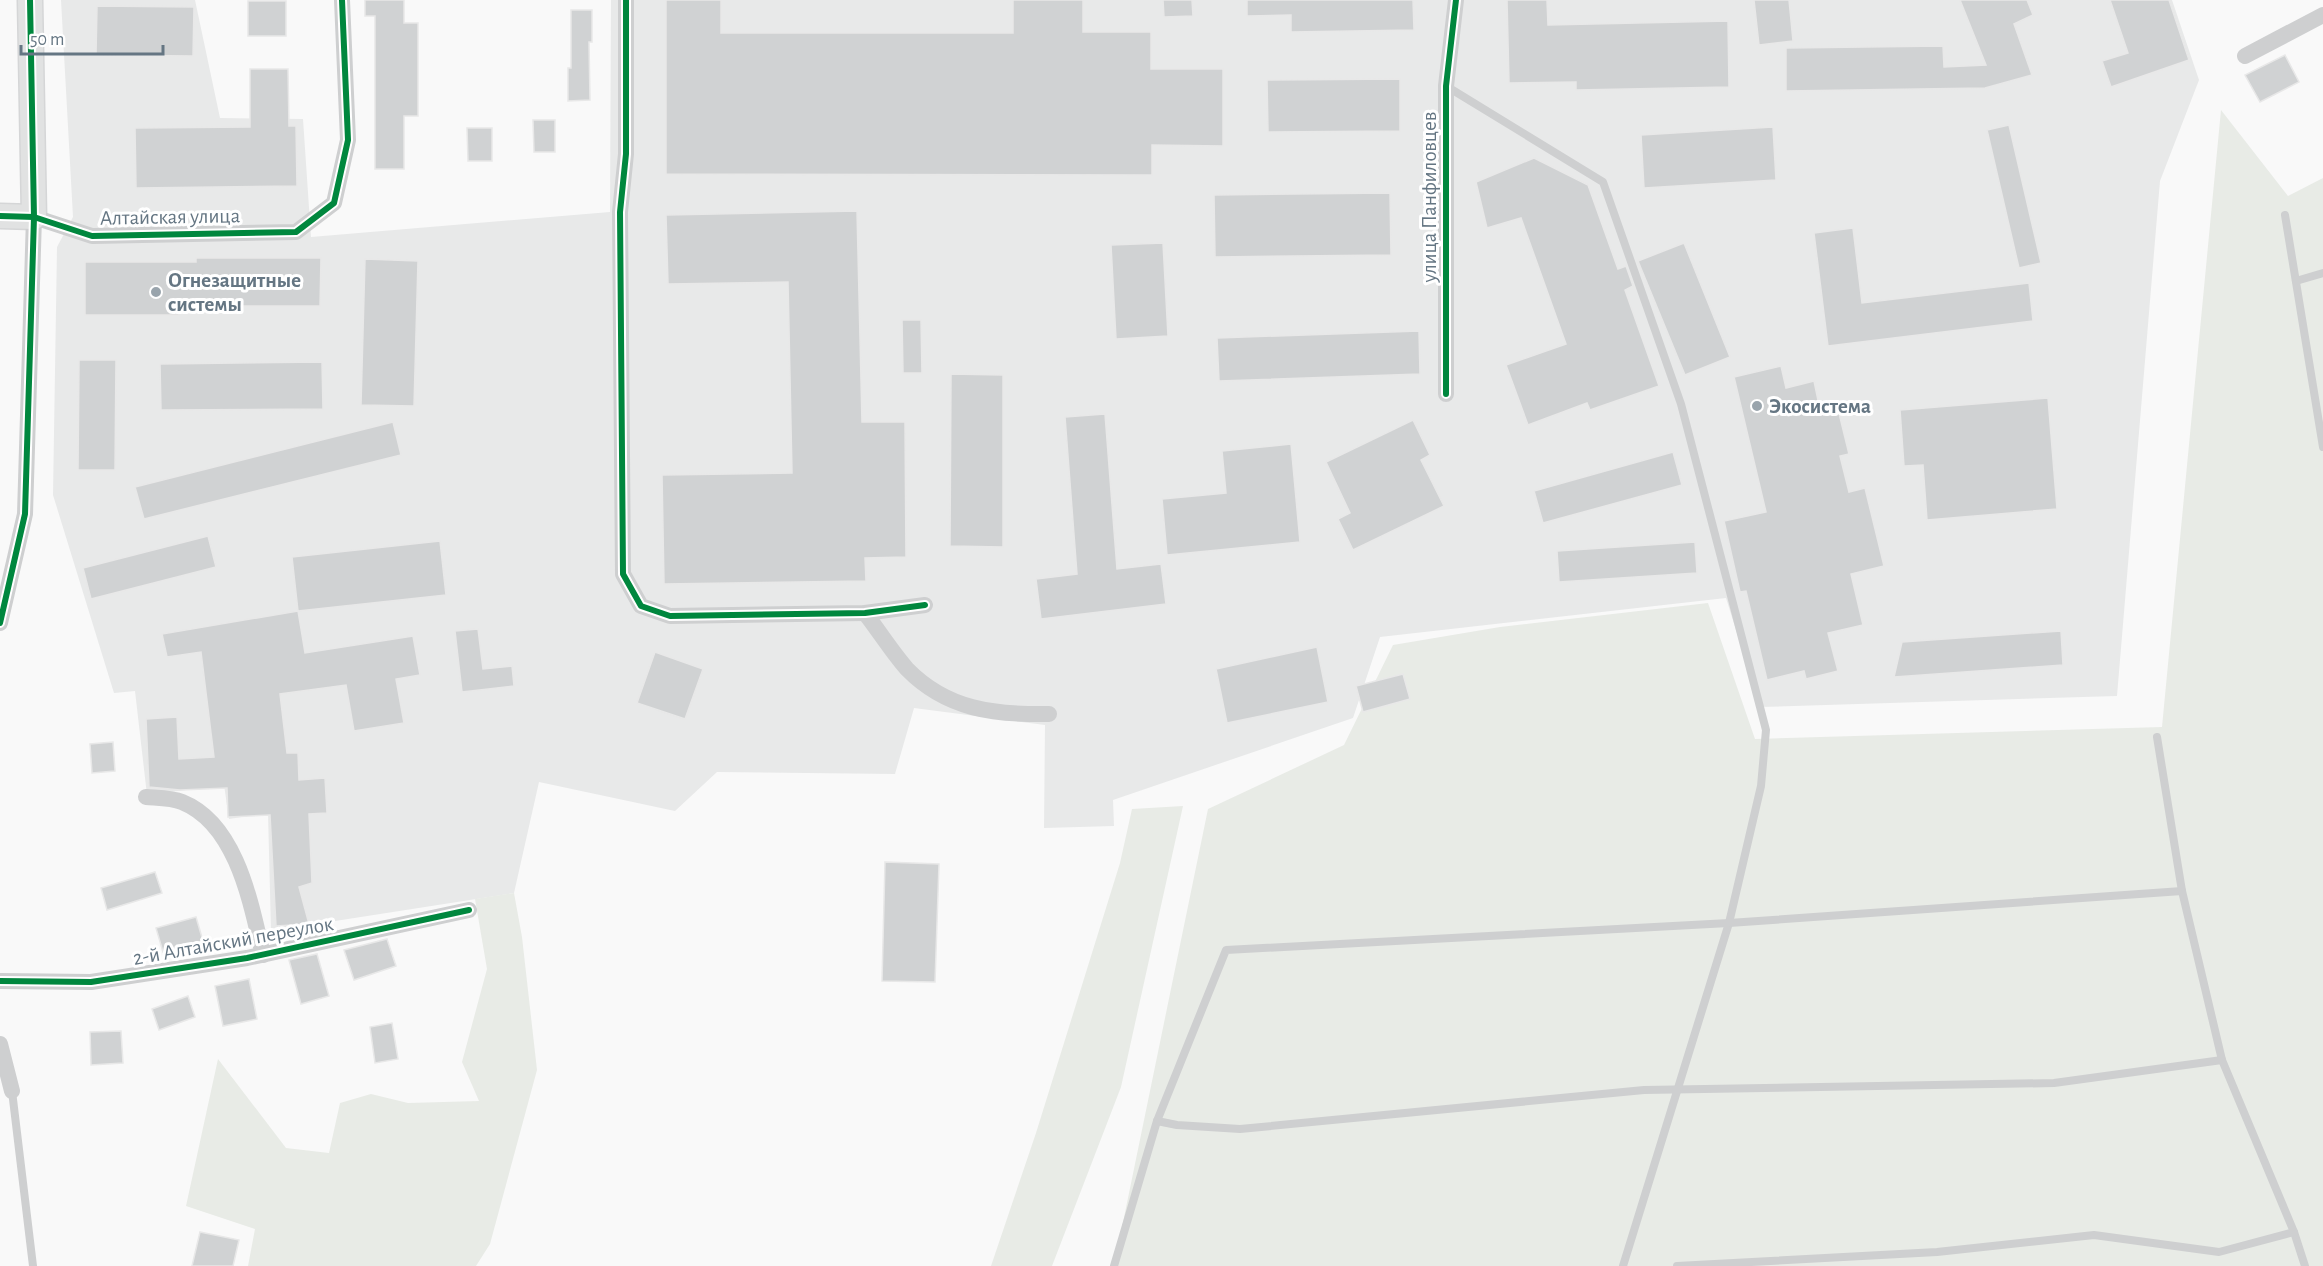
<svg xmlns="http://www.w3.org/2000/svg" width="2323" height="1266" font-family="'Alegreya Sans',sans-serif">
<style>
.built{fill:#e8e9e9}
.green{fill:#e8ebe6}
.building{fill:#d0d2d3;stroke:#e8e8e8;stroke-width:1.5}
.lines{fill:none;stroke-linecap:round;stroke-linejoin:round}
.secondary-casing{stroke:#d5d6d7;stroke-width:27}
.lane{stroke:#cecfd0;stroke-width:8}
.street{stroke:#cecfd0;stroke-width:16}
.secondary{stroke:#e1e2e2;stroke-width:24}
.cycleway-casing{stroke:#fff;stroke-width:10}
.cycleway{stroke:#00873e;stroke-width:6}
.poi-dot{fill:#99a4ac;stroke:#fff;stroke-width:2}
.labels{text-anchor:middle;dominant-baseline:central;stroke-width:6;stroke-linejoin:round;paint-order:stroke}
.street-label{font-size:21px;fill:#657683;stroke:#fff}
.poi-label{font-size:21px;font-weight:bold;fill:#657683;stroke:#fff;text-anchor:start}
</style>
<rect width="100%" height="100%" fill="#f9f9f9"/>
<path class="built" d="M 61,0 L 195,0 L 220,118 L 303,119 L 311,237 L 610,212 L 611,0 L 2172,0 L 2199,80 L 2160,181 L 2117,696 L 1760,707 L 1726,598 L 1380,637 L 1353,718 L 1113,800 L 1114,826 L 1044,828 L 1045,725 L 914,708 L 895,774 L 717,772 L 675,811 L 539,782 L 514,893 L 271,931 L 268,813 L 229,819 L 224,785 L 147,795 L 135,691 L 114,693 L 53,495 L 57,247 L 73,217 Z"/>
<g class="green">
<path d="M 2221,110 L 2288,196 L 2323,178 L 2323,1266 L 1114,1266 L 1208,809 L 1344,745 L 1393,645 L 1500,627 L 1708,603 L 1755,739 L 2162,727 Z"/>
<path d="M 1183,806 L 1121,1087 L 1052,1266 L 991,1266 L 1036,1133 L 1120,863 L 1132,809 Z"/>
<path d="M 514,893 L 522,937 L 537,1070 L 490,1244 L 476,1266 L 248,1266 L 255,1229 L 186,1206 L 218,1059 L 286,1148 L 329,1153 L 340,1103 L 371,1094 L 408,1103 L 479,1101 L 462,1062 L 487,969 L 475,899 Z"/>
</g>
<g class="building">
<path d="M 365,0 L 404,0 L 404,23 L 418,23 L 418,116 L 404,116 L 404,169 L 375,169 L 375,16 L 365,16 Z"/>
<path d="M 666,0 L 721,0 L 721,33 L 1013,33 L 1013,0 L 1083,0 L 1083,32 L 1151,32 L 1151,69 L 1223,69 L 1223,146 L 1152,145 L 1152,175 L 666,174 Z"/>
<path d="M 1163,0 L 1192,0 L 1193,16 L 1164,17 Z"/>
<path d="M 1247,0 L 1413,0 L 1414,30 L 1291,32 L 1291,15 L 1247,16 Z"/>
<path d="M 1507,0 L 1547,0 L 1548,25 L 1728,21 L 1729,87 L 1576,90 L 1576,82 L 1509,83 Z"/>
<path d="M 1754,0 L 1789,0 L 1793,41 L 1759,45 Z"/>
<path d="M 1960,0 L 2027,0 L 2033,15 L 2014,24 L 2032,75 L 1985,88 L 1786,91 L 1786,48 L 1943,46 L 1944,67 L 1986,65 Z"/>
<path d="M 2110,0 L 2169,0 L 2189,60 L 2111,87 L 2102,61 L 2128,53 Z"/>
<rect x="248" y="1" width="38" height="35"/>
<path d="M 97,6 L 194,7 L 193,56 L 96,55 Z"/>
<path d="M 571,10 L 592,10 L 592,42 L 589,42 L 590,100 L 568,101 L 568,68 L 571,68 Z"/>
<path d="M 2285,55 L 2299,82 L 2260,102 L 2245,75 Z"/>
<path d="M 250,69 L 288,69 L 289,126 L 296,126 L 297,186 L 136,188 L 135,128 L 250,127 Z"/>
<path d="M 1400,79 L 1400,131 L 1268,132 L 1267,80 Z"/>
<path d="M 533,120 L 555,120 L 555,152 L 534,152 Z"/>
<path d="M 2009,125 L 2041,263 L 2019,268 L 1987,130 Z"/>
<path d="M 1773,127 L 1776,180 L 1644,188 L 1641,135 Z"/>
<path d="M 467,128 L 492,128 L 492,161 L 468,161 Z"/>
<path d="M 1534,158 L 1588,185 L 1618,269 L 1626,266 L 1633,286 L 1625,290 L 1659,386 L 1590,410 L 1587,403 L 1528,425 L 1506,365 L 1566,344 L 1521,218 L 1487,228 L 1476,182 Z"/>
<path d="M 1390,193 L 1391,255 L 1215,257 L 1214,195 Z"/>
<path d="M 857,211 L 862,422 L 905,422 L 906,557 L 865,558 L 866,581 L 664,584 L 662,475 L 792,473 L 788,282 L 668,284 L 666,215 Z"/>
<path d="M 1853,228 L 1862,303 L 2029,283 L 2033,321 L 1828,346 L 1814,233 Z"/>
<path d="M 1163,243 L 1168,336 L 1116,339 L 1111,245 Z"/>
<path d="M 1684,243 L 1730,357 L 1685,375 L 1638,261 Z"/>
<path d="M 196,258 L 321,258 L 320,306 L 179,306 L 179,315 L 85,315 L 85,262 L 196,262 Z"/>
<path d="M 365,259 L 418,261 L 414,406 L 361,405 Z"/>
<path d="M 902,320 L 921,320 L 922,373 L 903,373 Z"/>
<path d="M 1419,331 L 1420,374 L 1219,381 L 1217,338 Z"/>
<path d="M 79,360 L 116,360 L 115,470 L 78,470 Z"/>
<path d="M 322,362 L 323,409 L 161,410 L 160,364 Z"/>
<path d="M 1781,366 L 1786,388 L 1814,381 L 1819,405 L 1836,401 L 1849,454 L 1840,456 L 1849,492 L 1865,488 L 1884,566 L 1851,574 L 1863,625 L 1828,633 L 1838,671 L 1806,679 L 1804,671 L 1767,680 L 1746,591 L 1740,592 L 1724,521 L 1766,512 L 1734,377 Z"/>
<path d="M 951,374 L 1003,375 L 1003,547 L 950,546 Z"/>
<path d="M 2048,398 L 2057,509 L 1927,520 L 1923,465 L 1904,466 L 1900,410 Z"/>
<path d="M 1105,414 L 1117,569 L 1161,564 L 1166,604 L 1041,619 L 1036,579 L 1077,574 L 1065,417 Z"/>
<path d="M 1413,420 L 1430,455 L 1421,460 L 1444,506 L 1353,550 L 1338,519 L 1350,513 L 1326,462 Z"/>
<path d="M 393,422 L 401,455 L 144,519 L 135,487 Z"/>
<path d="M 1291,444 L 1300,542 L 1167,555 L 1162,499 L 1226,493 L 1222,451 Z"/>
<path d="M 1673,452 L 1682,485 L 1543,523 L 1534,491 Z"/>
<path d="M 208,536 L 216,567 L 91,599 L 83,568 Z"/>
<path d="M 440,541 L 446,595 L 298,611 L 292,557 Z"/>
<path d="M 1695,542 L 1697,573 L 1559,582 L 1557,551 Z"/>
<path d="M 298,611 L 305,653 L 413,636 L 420,675 L 396,679 L 404,723 L 354,731 L 346,685 L 280,694 L 287,753 L 298,753 L 299,780 L 325,778 L 327,813 L 309,814 L 312,883 L 299,887 L 309,924 L 276,926 L 270,815 L 228,817 L 227,788 L 180,790 L 149,787 L 146,719 L 177,717 L 179,759 L 214,757 L 201,652 L 167,657 L 162,634 Z"/>
<path d="M 478,629 L 483,669 L 512,666 L 514,686 L 462,692 L 455,631 Z"/>
<path d="M 2061,631 L 2063,665 L 1894,677 L 1902,642 Z"/>
<path d="M 1317,647 L 1328,702 L 1227,723 L 1216,669 Z"/>
<path d="M 655,652 L 703,669 L 685,719 L 637,703 Z"/>
<path d="M 1403,674 L 1410,699 L 1363,712 L 1356,686 Z"/>
<path d="M 113,742 L 115,771 L 92,773 L 90,744 Z"/>
<path d="M 885,862 L 939,864 L 935,982 L 882,981 Z"/>
<path d="M 155,872 L 162,893 L 107,910 L 101,888 Z"/>
<path d="M 196,917 L 203,941 L 163,952 L 156,928 Z"/>
<path d="M 387,939 L 396,966 L 354,980 L 344,950 Z"/>
<path d="M 317,954 L 329,996 L 301,1004 L 289,960 Z"/>
<path d="M 249,979 L 257,1019 L 223,1026 L 215,986 Z"/>
<path d="M 188,996 L 195,1017 L 159,1030 L 152,1009 Z"/>
<path d="M 392,1023 L 398,1059 L 375,1063 L 370,1027 Z"/>
<path d="M 121,1031 L 123,1063 L 91,1065 L 90,1032 Z"/>
<path d="M 200,1232 L 239,1240 L 233,1266 L 192,1266 Z"/>
</g>
<g class="lines">
<defs>
<path id="secondary" d="M 0,216 L 34,217 L 30,0"/>
</defs>
<use href="#secondary" class="secondary-casing"/>
<g class="lane">
<path d="M 1446,86 L 1603,182 L 1681,404 L 1766,730 L 1761,786 L 1729,923 L 1623,1266"/>
<path d="M 2285,215 L 2323,447"/>
<path d="M 2296,281 L 2323,273"/>
<path d="M 12,1091 L 33,1266"/>
<path d="M 1157,1121 L 1177,1125 L 1240,1129 L 1644,1090 L 2054,1083 L 2222,1060"/>
<path d="M 2294,1232 L 2305,1266"/>
<path d="M 1114,1266 L 1157,1121 L 1226,950 L 1729,923 L 2182,891"/>
<path d="M 1677,1266 L 1937,1252 L 2094,1235 L 2219,1252 L 2294,1232 L 2222,1060 L 2182,891 L 2157,737"/>
</g>
<g class="street">
<path d="M 626,0 L 626,154 L 620,212 L 623,574 L 641,606 L 670,616 L 865,613 L 925,605"/>
<path d="M 2245,56 L 2323,15"/>
<path d="M 1446,394 L 1446,86 L 1456,0"/>
<path d="M 865,613 C 879,631 892,652 907,669 C 947,710 995,715 1049,714"/>
<path d="M 0,623 L 25,514 L 34,217 L 92,236 L 296,232 L 334,203 L 348,140 L 342,0"/>
<path d="M 146,797 C 157,798 172,798 182,802 C 237,824 251,904 263,955"/>
<path d="M 0,981 L 91,982 L 247,958 L 469,910"/>
<path d="M 0,1044 L 12,1091"/>
</g>
<use href="#secondary" class="secondary"/>
<defs>
<g id="cycleway">
<path d="M 626,0 L 626,154 L 620,212 L 623,574 L 641,606 L 670,616 L 865,613 L 925,605"/>
<path d="M 0,216 L 34,217 L 92,236 L 296,232 L 334,203 L 348,140 L 342,0"/>
<path d="M 1446,394 L 1446,86 L 1456,0"/>
<path d="M 0,623 L 25,514 L 34,217 L 30,0"/>
<path d="M 0,981 L 91,982 L 247,958 L 469,910"/>
</g>
</defs>
<use href="#cycleway" class="cycleway-casing"/>
<use href="#cycleway" class="cycleway"/>
</g>
<g class="poi-dot">
<circle cx="156" cy="292" r="6"/>
<circle cx="1757" cy="406" r="6"/>
</g>
<g class="labels">
<g class="street-label">
<text transform="translate(1429 197) rotate(-90)">улица Панфиловцев</text>
<text transform="translate(170 217) rotate(-1)">Алтайская улица</text>
<text transform="translate(233 941) rotate(-10)">2-й Алтайский переулок</text>
</g>
<g class="poi-label">
<text x="168" y="280">Огнезащитные<tspan x="168" dy="24">системы</tspan></text>
<text x="1769" y="406">Экосистема</text>
</g>
</g>
<path d="M21 45v9h142v-9" fill="none" stroke="#657683" stroke-width="3"/>
<text x="30" y="45" font-size="18" fill="#657683" stroke="#ffffff" stroke-width="4.5" paint-order="stroke">50 m</text>
</svg>
